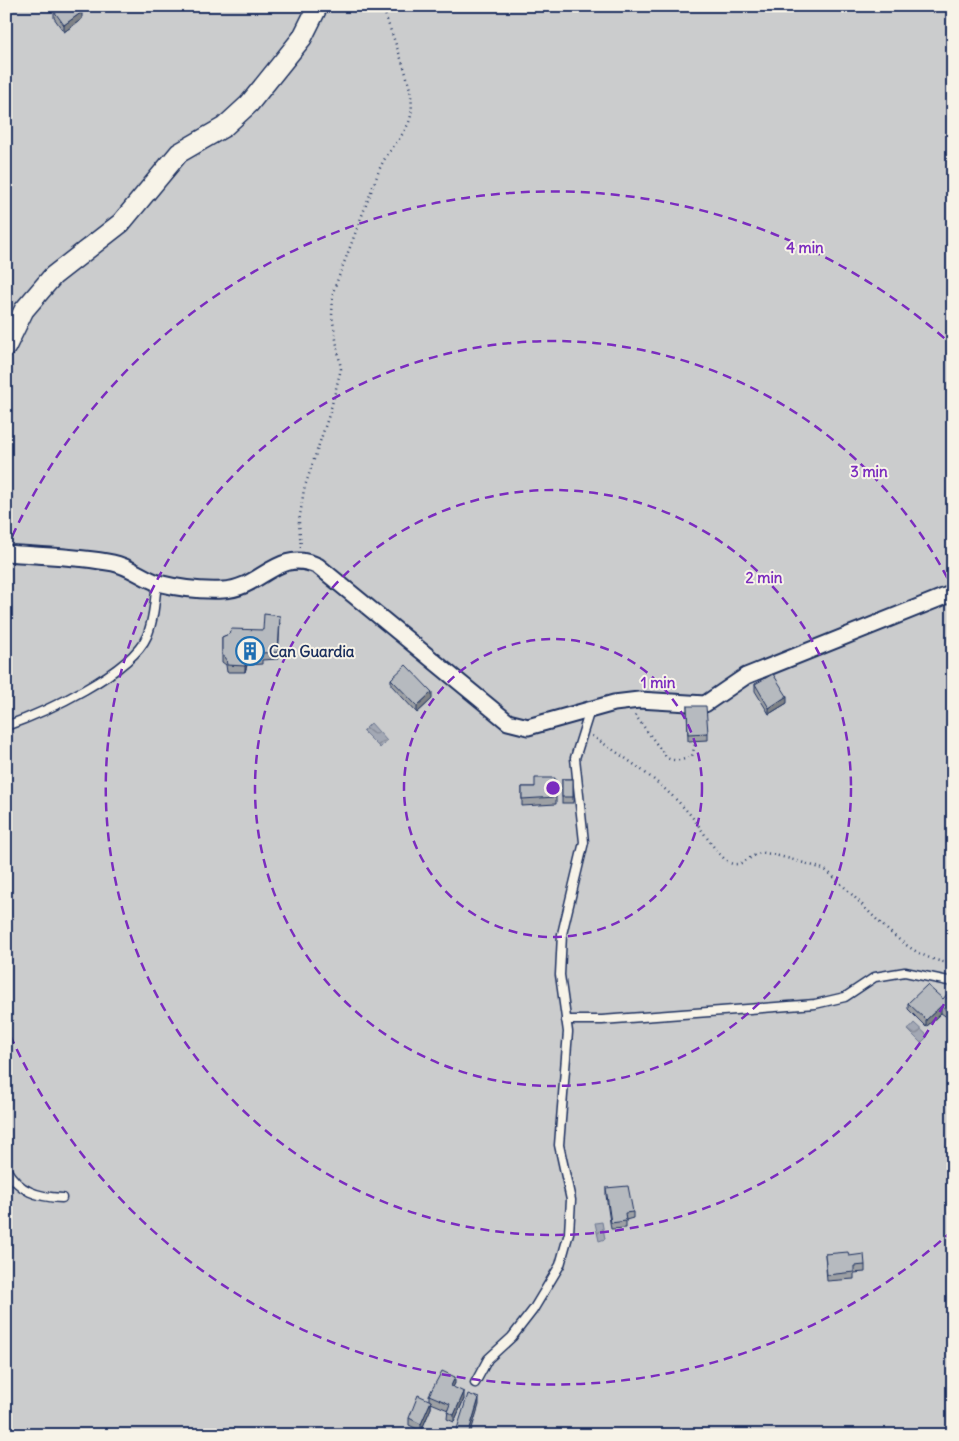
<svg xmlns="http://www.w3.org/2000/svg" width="959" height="1441" font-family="Delius,sans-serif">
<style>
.park{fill:#cbcccd;stroke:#737e96}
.water{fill:url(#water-waves);stroke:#6d7892}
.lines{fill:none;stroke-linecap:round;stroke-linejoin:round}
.service-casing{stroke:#1b2f5e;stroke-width:11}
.minor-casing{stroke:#1b2f5e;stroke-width:19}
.tertiary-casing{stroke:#1b2f5e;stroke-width:22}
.path{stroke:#1b2f5e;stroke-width:2.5;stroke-dasharray:1 4;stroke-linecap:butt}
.service{stroke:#f7f3e8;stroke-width:8}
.minor{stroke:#f7f3e8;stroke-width:15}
.tertiary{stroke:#f7f3e8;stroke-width:19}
.wall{fill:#9da0a4;stroke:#1b2f5e}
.shaded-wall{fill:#7f8286;stroke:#1b2f5e}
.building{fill:#b6babf;stroke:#1b2f5e}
.ring{fill:none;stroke:#7b2cbf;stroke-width:2.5;stroke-dasharray:9 6}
.labels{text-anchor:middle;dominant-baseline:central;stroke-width:4;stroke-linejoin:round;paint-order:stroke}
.poi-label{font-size:15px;font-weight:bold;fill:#1b2f5e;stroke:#f7f3e8;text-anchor:start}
.centre{fill:#7b2cbf;stroke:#f7f3e8;stroke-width:2.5}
.ring-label{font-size:15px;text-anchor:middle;font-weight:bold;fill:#7b2cbf;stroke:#f7f3e8;stroke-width:4;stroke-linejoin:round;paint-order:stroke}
</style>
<defs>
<pattern id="water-waves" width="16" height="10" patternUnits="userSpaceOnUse" patternTransform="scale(1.25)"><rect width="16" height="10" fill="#a3a8b4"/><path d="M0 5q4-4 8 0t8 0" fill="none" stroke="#848996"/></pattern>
</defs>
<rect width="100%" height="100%" fill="#eae7e0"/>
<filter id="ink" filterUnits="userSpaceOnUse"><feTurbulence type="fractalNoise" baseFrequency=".02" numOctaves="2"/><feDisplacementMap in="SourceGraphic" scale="10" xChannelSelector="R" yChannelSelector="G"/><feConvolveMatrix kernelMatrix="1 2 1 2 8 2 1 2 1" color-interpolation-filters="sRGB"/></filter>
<g filter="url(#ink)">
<rect class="park" x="6" y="6" width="947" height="1429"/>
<g class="water">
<path d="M 371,723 L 387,741 L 380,748 L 363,731 Z"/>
<path d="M 914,1023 L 928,1036 L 921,1043 L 908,1030 Z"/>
<path d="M 602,1222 L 605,1239 L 599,1241 L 595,1223 Z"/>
</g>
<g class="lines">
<defs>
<g id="service">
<path d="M 6,726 C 43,713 131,673 147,636 C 154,620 155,599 157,582"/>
<path d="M 566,1020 L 602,1020 L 815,1004 L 845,997 L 875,977 L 905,972 L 953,982"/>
<path d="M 6,1169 C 20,1192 37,1197 62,1198"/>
<path d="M 475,1383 L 488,1359 L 512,1337 L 533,1310 L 560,1265 L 569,1233 L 571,1200 L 559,1145 L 568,1032 L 560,975 L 562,934 L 584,842 L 575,758 L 590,710"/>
</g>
<path id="minor" d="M 6,553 C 41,556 78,556 113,563 C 129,566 143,578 158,583 C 178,588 203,591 223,590 C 261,589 277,547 318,566 L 508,722 L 528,727 L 614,703 L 639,700 L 705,704 L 746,676 L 953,593"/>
<path id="tertiary" d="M 6,347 L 24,310 L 53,276 L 121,223 L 179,153 L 224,127 L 249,104 L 302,38 L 318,6"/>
</defs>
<use href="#service" class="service-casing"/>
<use href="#minor" class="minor-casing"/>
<use href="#tertiary" class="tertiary-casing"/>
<g class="path">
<path d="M 301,548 L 299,523 L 304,489 L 330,412 L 341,369 L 332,316 L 333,292 L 380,168 C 387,151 402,139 409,122 C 421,93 390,37 383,6"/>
<path d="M 635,715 L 667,758 C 676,762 684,760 692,756 L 695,744"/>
<path d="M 592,736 C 626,758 660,781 687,811 C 701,826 711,848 727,861 C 740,871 750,854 762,853 C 769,852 811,865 820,868 C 828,870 835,879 841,884 C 872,912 907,961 953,963"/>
</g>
<use href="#service" class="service"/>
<use href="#minor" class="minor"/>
<use href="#tertiary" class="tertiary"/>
</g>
<g class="wall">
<path d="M 58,6 L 78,6 L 82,19 L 64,32 L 54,18 L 54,11 L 59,7 Z"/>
<path d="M 280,623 L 278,659 L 262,660 L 262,664 L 247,665 L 245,672 L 227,672 L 226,665 L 222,662 L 222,637 L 229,634 L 263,630 Z"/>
<path d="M 391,679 L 432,699 L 417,713 L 391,685 Z"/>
<path d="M 755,684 L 787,703 L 769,714 L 755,691 Z"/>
<path d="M 687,706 L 708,733 L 708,740 L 688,741 Z"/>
<rect x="562" y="779" width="11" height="24"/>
<path d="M 522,787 L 535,787 L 556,797 L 556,804 L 522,806 Z"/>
<path d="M 953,996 L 953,1018 L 951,1020 L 941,1013 L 926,1027 L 908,1009 L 908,1003 L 943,999 Z"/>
<path d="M 606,1188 L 633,1212 L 633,1218 L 626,1220 L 626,1228 L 611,1229 L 606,1195 Z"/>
<path d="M 825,1254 L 849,1256 L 865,1265 L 865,1272 L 854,1273 L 854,1279 L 827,1281 Z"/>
<path d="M 455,1383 L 453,1387 L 464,1399 L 454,1422 L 447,1419 L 448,1410 L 431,1403 L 431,1408 L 421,1431 L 409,1425 L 409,1418 L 429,1400 L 429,1395 Z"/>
</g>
<g class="shaded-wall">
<path d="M 82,12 L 82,19 L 64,32 L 64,25 Z"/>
<path d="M 247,658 L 247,665 L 245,672 L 245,666 Z"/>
<path d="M 432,692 L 432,699 L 417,713 L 417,706 Z"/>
<path d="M 787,696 L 787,703 L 769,714 L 769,708 Z"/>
<path d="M 941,1006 L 941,1013 L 926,1027 L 926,1020 Z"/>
<path d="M 953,1011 L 953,1018 L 951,1020 L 951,1014 Z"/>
<path d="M 455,1377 L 455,1383 L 451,1392 L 451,1386 Z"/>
<path d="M 464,1392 L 464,1399 L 454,1422 L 454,1415 Z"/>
<path d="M 479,1398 L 479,1405 L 470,1435 L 468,1435 Z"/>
<path d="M 431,1401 L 431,1408 L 421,1431 L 421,1424 Z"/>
</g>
<g class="building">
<path d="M 60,6 L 78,6 L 82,12 L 64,25 L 54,11 Z"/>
<path d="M 264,614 L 280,616 L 278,652 L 262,653 L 262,657 L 247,658 L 245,666 L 227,665 L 226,658 L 222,655 L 222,637 L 229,634 L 231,629 L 263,630 Z"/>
<path d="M 406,665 L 432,692 L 417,706 L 391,679 Z"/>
<path d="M 773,674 L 787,696 L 769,708 L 755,684 Z"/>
<path d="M 687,706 L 706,706 L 708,733 L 688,734 Z"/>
<path d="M 535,778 L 555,778 L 556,797 L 522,799 L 522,787 L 535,787 Z"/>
<rect x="562" y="779" width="11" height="18"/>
<path d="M 927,985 L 943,999 L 949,992 L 953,996 L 953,1011 L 951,1014 L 941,1006 L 926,1020 L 908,1003 Z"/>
<path d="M 628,1186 L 633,1212 L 625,1213 L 626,1221 L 611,1223 L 606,1188 Z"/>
<path d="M 848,1252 L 849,1256 L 864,1254 L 865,1265 L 854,1266 L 854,1272 L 827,1275 L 825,1254 Z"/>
<path d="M 442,1371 L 455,1377 L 451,1386 L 464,1392 L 454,1415 L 447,1412 L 450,1404 L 429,1395 Z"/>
<path d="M 468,1394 L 479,1398 L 468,1435 L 465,1435 L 456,1432 Z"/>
<path d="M 418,1395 L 431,1401 L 421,1424 L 409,1418 Z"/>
</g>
</g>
<g class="ring">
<circle cx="553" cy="788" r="149"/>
<circle cx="553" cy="788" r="298"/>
<path d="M951 991A447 447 0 1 1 951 585"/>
<path d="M952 1231A596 596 0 0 1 6 1026M6 550A596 596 0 0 1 952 345"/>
</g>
<defs>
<symbol id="building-ring" viewBox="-11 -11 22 22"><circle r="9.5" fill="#f7f3e8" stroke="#1f6fb2" stroke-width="1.5"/><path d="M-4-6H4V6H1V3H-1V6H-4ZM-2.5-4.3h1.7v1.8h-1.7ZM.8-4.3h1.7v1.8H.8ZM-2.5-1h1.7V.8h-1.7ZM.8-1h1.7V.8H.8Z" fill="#1f6fb2"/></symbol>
</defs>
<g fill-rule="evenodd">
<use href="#building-ring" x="234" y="635" width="32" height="32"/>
</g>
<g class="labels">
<g class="poi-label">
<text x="269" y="651">Can Guardia</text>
</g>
</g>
<circle cx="553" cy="788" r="8" class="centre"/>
<g class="ring-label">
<text x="805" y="253">4 min</text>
<text x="869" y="477">3 min</text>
<text x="764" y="583">2 min</text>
<text x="658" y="688">1 min</text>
</g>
<rect width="959" height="1441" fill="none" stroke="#f7f3e8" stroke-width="25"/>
<rect x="12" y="12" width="934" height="1416" fill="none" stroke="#1b2f5e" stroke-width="2" filter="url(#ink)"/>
</svg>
